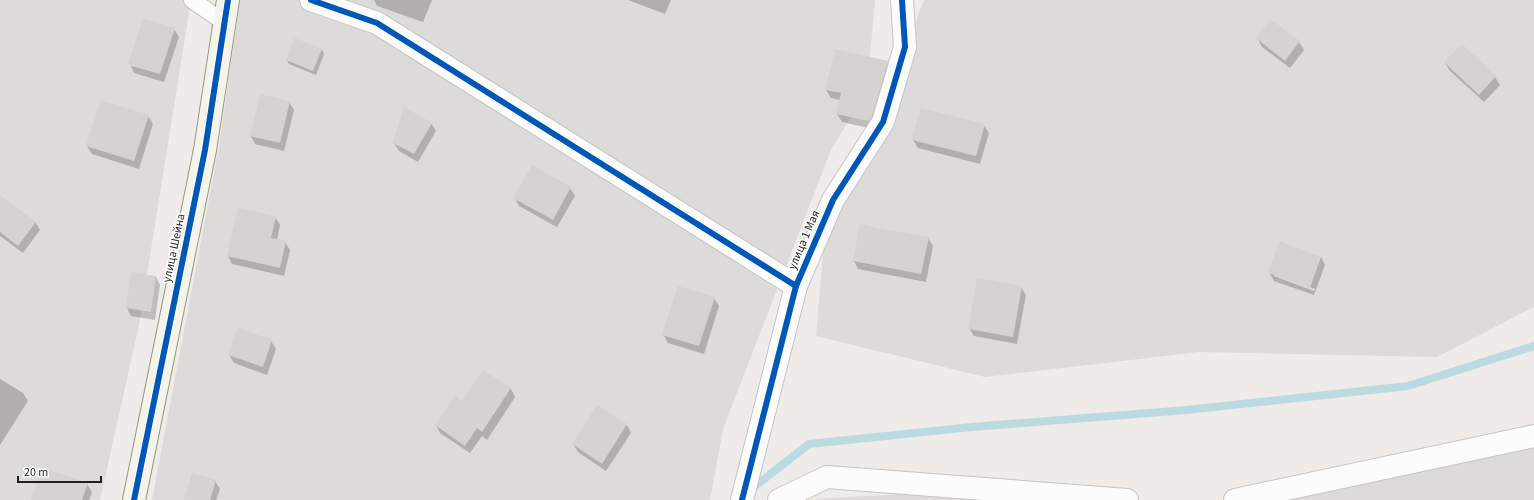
<svg xmlns="http://www.w3.org/2000/svg" width="1534" height="500" font-family="'Source Sans 3',sans-serif">
<style>
.residential{fill:#dddbd9}
.shadow{fill:#0003;fill-rule:evenodd}
.lines{fill:none;stroke-linecap:round;stroke-linejoin:round}
.stream{stroke:#bcdae1;stroke-width:8}
.building{fill:#d5d2cf}
.lane-casing{stroke:#c6c5c4;stroke-width:18}
.street-casing{stroke:#c6c5c4;stroke-width:24}
.secondary-casing{stroke:#979780;stroke-width:24}
.lane{stroke:#fcfcfc;stroke-width:16}
.street{stroke:#fcfcfc;stroke-width:22}
.secondary{stroke:#f4f4eb;stroke-width:22}
.cycleway-casing{stroke:#fff;stroke-width:8}
.cycleway{stroke:#0057b8;stroke-width:6}
.labels{text-anchor:middle;dominant-baseline:central;stroke-width:3;stroke-linejoin:round;paint-order:stroke}
.street-label{font-size:12px;fill:#1f1f1f;stroke:#fff}
</style>
<rect width="100%" height="100%" fill="#eeebe8"/>
<g class="residential">
<path d="M 0,0 L 191,0 L 139,325 L 100,500 L 0,500 Z"/>
<path d="M 240,0 L 875,0 L 867,90 L 831,150 L 723,429 L 710,500 L 152,500 L 219,146 Z"/>
<path d="M 924,0 L 1534,0 L 1534,307 L 1437,357 L 1199,352 L 985,377 L 816,336 L 824,243 L 862,157 Z"/>
<path d="M 1534,441 L 1534,500 L 1260,500 Z"/>
<path d="M 957,491 L 970,500 L 814,500 L 815,499 Z"/>
</g>
<g class="shadow">
<path d="M 374,0 L 432,0 L 423,22 L 377,6 Z"/>
<path d="M 628,0 L 671,0 L 665,14 Z"/>
<path d="M 1271,20 L 1299,42 L 1304,50 L 1290,68 L 1262,47 L 1257,38 Z"/>
<path d="M 174,29 L 179,37 L 164,82 L 134,73 L 130,64 Z"/>
<path d="M 295,39 L 322,50 L 324,54 L 316,75 L 289,64 L 287,60 Z"/>
<path d="M 1462,45 L 1495,77 L 1500,85 L 1484,102 L 1450,71 L 1445,63 Z"/>
<path d="M 887,62 L 892,70 L 873,129 L 842,122 L 837,114 L 840,100 L 831,98 L 826,90 Z"/>
<path d="M 289,102 L 294,110 L 284,151 L 255,144 L 251,136 Z"/>
<path d="M 921,109 L 984,125 L 989,133 L 980,164 L 918,148 L 913,140 Z"/>
<path d="M 148,116 L 153,124 L 139,169 L 92,154 L 87,146 Z"/>
<path d="M 431,123 L 436,131 L 418,162 L 399,151 L 394,143 Z"/>
<path d="M 570,188 L 575,196 L 557,227 L 519,206 L 515,198 Z"/>
<path d="M 0,205 L 35,222 L 40,230 L 23,253 L 0,236 Z"/>
<path d="M 275,217 L 280,225 L 277,240 L 285,242 L 290,250 L 284,276 L 232,264 L 228,256 Z"/>
<path d="M 928,238 L 933,246 L 926,282 L 858,269 L 854,261 Z"/>
<path d="M 1321,257 L 1325,265 L 1314,295 L 1274,281 L 1269,272 ZM 1274,274 L 1315,289 L 1314,291 L 1274,276 Z"/>
<path d="M 132,273 L 156,277 L 160,285 L 155,320 L 131,316 L 127,308 Z"/>
<path d="M 1021,287 L 1026,295 L 1017,344 L 974,336 L 969,328 Z"/>
<path d="M 714,298 L 719,306 L 704,354 L 668,343 L 663,334 Z"/>
<path d="M 271,341 L 276,349 L 267,375 L 234,363 L 229,355 Z"/>
<path d="M 483,371 L 511,389 L 515,397 L 487,440 L 482,436 L 470,453 L 440,433 L 436,425 L 462,402 Z"/>
<path d="M 0,379 L 23,393 L 28,401 L 0,445 Z"/>
<path d="M 627,425 L 631,433 L 606,471 L 578,452 L 573,444 Z"/>
<path d="M 215,481 L 220,489 L 216,500 L 185,500 Z"/>
<path d="M 87,484 L 92,492 L 89,500 L 32,500 Z"/>
</g>
<g class="lines">
<path class="stream" d="M 750,490 L 809,444 L 972,427 L 1187,410 L 1408,386 L 1534,346"/>
</g>
<g class="building">
<path d="M 143,18 L 175,28 L 160,74 L 128,65 Z"/>
<path d="M 1270,19 L 1300,41 L 1285,61 L 1256,38 Z"/>
<path d="M 295,38 L 322,49 L 313,71 L 286,60 Z"/>
<path d="M 1462,44 L 1496,76 L 1479,95 L 1444,62 Z"/>
<path d="M 835,49 L 888,61 L 872,117 L 869,121 L 836,114 L 841,93 L 825,90 Z"/>
<path d="M 260,94 L 290,101 L 280,143 L 250,136 Z"/>
<path d="M 101,100 L 149,115 L 134,161 L 86,146 Z"/>
<path d="M 404,107 L 432,123 L 414,154 L 393,143 Z"/>
<path d="M 920,108 L 985,124 L 976,156 L 912,140 Z"/>
<path d="M 532,165 L 571,187 L 553,220 L 513,198 Z"/>
<path d="M 0,195 L 36,222 L 18,246 L 0,232 Z"/>
<path d="M 238,208 L 276,216 L 271,238 L 286,241 L 280,268 L 227,256 Z"/>
<path d="M 860,224 L 890,231 L 890,230 L 929,237 L 921,274 L 853,261 Z"/>
<path d="M 1279,241 L 1321,257 L 1310,288 L 1268,273 Z"/>
<path d="M 131,272 L 156,276 L 151,312 L 126,308 Z"/>
<path d="M 977,278 L 1022,286 L 1013,337 L 968,329 Z"/>
<path d="M 678,286 L 715,297 L 699,346 L 662,335 Z"/>
<path d="M 238,328 L 272,340 L 263,367 L 228,355 Z"/>
<path d="M 483,370 L 511,388 L 482,432 L 477,428 L 465,446 L 435,425 L 455,396 L 462,401 Z"/>
<path d="M 597,405 L 627,424 L 602,464 L 572,444 Z"/>
<path d="M 42,468 L 88,483 L 82,500 L 31,500 Z"/>
<path d="M 192,473 L 216,480 L 210,500 L 184,500 Z"/>
</g>
<g class="lines">
<defs>
<path id="lane" d="M 192,0 L 225,23"/>
<g id="street">
<path d="M 311,0 L 377,23 L 796,286"/>
<path d="M 742,500 L 796,286 L 833,200 L 883,122 L 905,47 L 902,0"/>
<path d="M 779,500 L 827,477 L 1127,500"/>
<path d="M 1235,500 L 1534,436"/>
</g>
<path id="secondary" d="M 134,500 L 205,150 L 228,0"/>
</defs>
<use href="#lane" class="lane-casing"/>
<use href="#street" class="street-casing"/>
<use href="#secondary" class="secondary-casing"/>
<use href="#lane" class="lane"/>
<use href="#street" class="street"/>
<use href="#secondary" class="secondary"/>
<defs>
<g id="cycleway">
<path d="M 311,0 L 377,23 L 796,286"/>
<path d="M 134,500 L 205,150 L 228,0"/>
<path d="M 742,500 L 796,286 L 833,200 L 883,122 L 905,47 L 902,0"/>
</g>
</defs>
<use href="#cycleway" class="cycleway-casing"/>
<use href="#cycleway" class="cycleway"/>
</g>
<g class="labels">
<g class="street-label">
<text transform="translate(804 240) rotate(-67)">улица 1 Мая</text>
<text transform="translate(174 248) rotate(-78)">улица Шейна</text>
</g>
</g>
<path d="M18 476v6h83v-6" fill="none" stroke="#1f1f1f" stroke-width="2"/>
<text x="24" y="476" font-size="12" fill="#1f1f1f" stroke="#ffffff" stroke-width="3" paint-order="stroke">20 m</text>
</svg>
